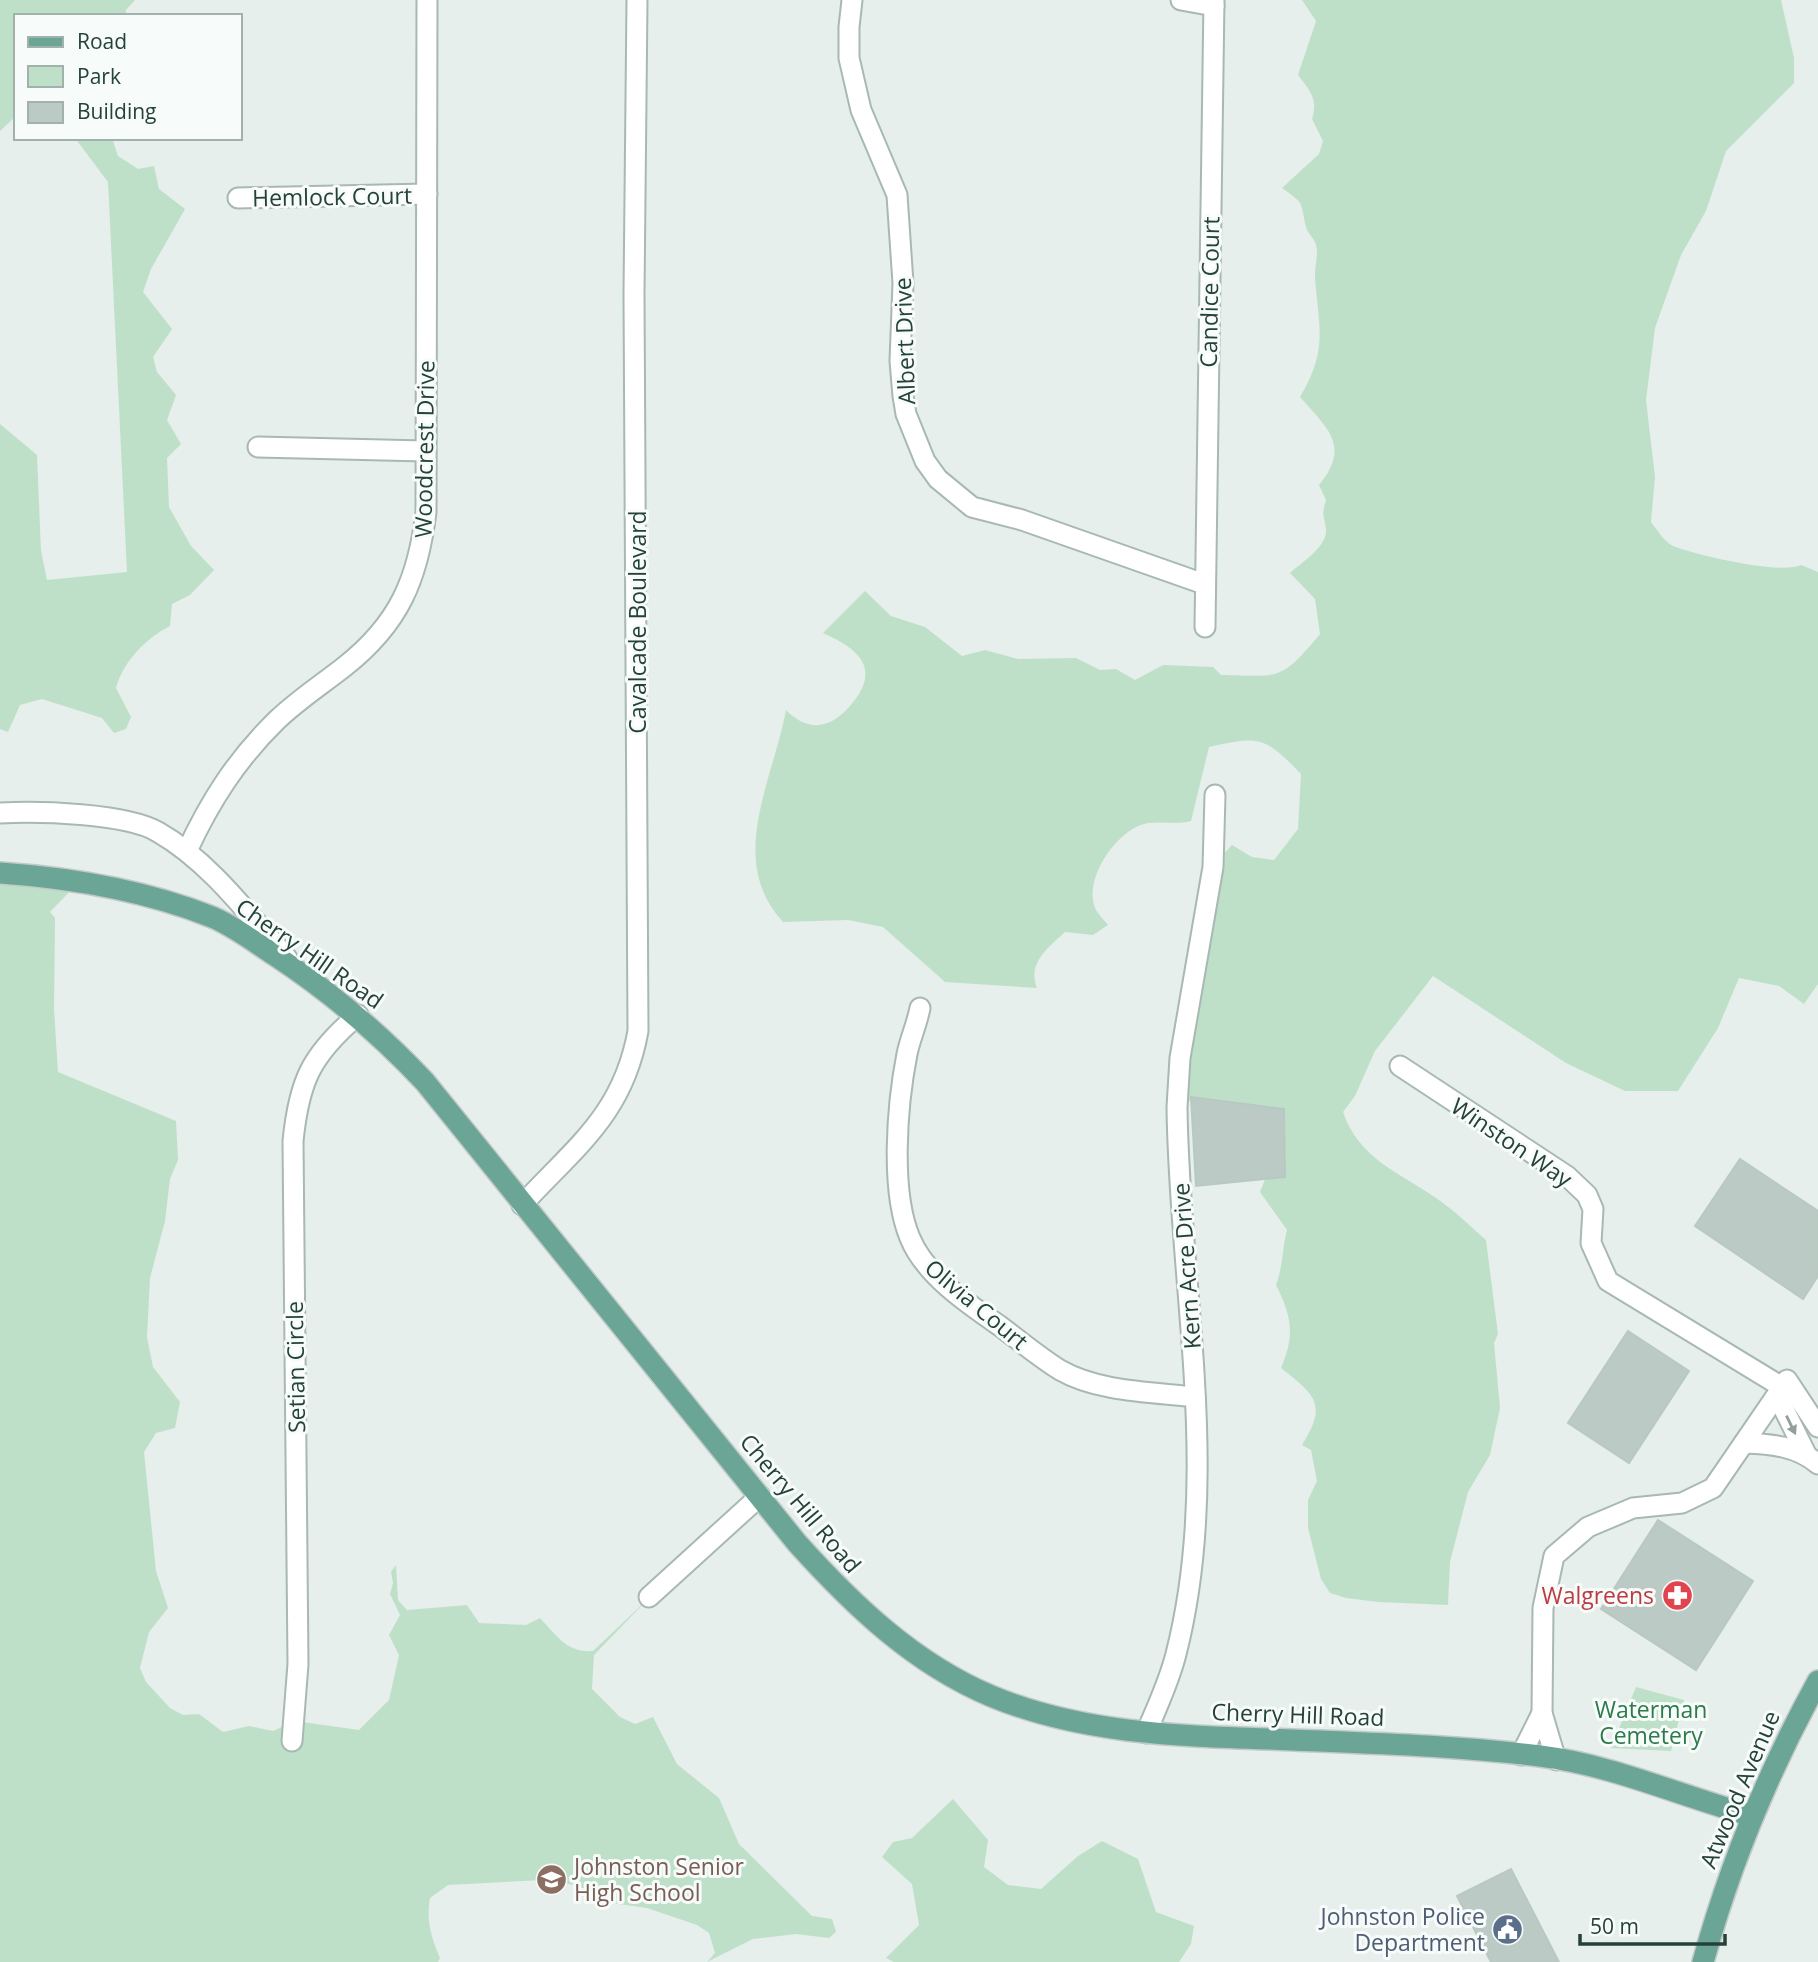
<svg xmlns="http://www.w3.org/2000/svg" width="1818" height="1962" font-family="'Open Sans',sans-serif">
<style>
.green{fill:#bfe0c8}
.building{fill:#bbcac4;stroke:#b8c9c2;stroke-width:2}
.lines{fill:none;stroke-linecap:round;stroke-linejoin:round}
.minor-casing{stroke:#a8b8b2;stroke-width:23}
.major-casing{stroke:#c2cac8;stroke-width:24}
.minor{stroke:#fff;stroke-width:19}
.major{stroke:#6aa596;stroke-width:21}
.oneway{fill:#92a09c}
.labels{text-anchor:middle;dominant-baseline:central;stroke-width:6;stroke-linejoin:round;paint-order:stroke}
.street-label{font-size:23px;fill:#24423a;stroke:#f7fbf9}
.health-label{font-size:23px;fill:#be3a42;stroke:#f7fbf9;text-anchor:end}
.park-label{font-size:23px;fill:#2d7a4b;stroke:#f7fbf9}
.education-label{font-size:23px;fill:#785e54;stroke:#f7fbf9;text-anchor:start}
.service-label{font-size:23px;fill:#4e5e75;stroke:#f7fbf9;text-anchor:end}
</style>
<rect width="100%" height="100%" fill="#e6efeb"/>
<g class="green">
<path d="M 0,0 L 135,0 L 126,10 L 126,16 L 16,16 L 16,116 L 0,131 Z"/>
<path d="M 1302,0 L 1781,0 L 1794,58 L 1794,83 L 1726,151 L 1706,211 L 1681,255 L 1655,328 L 1646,400 L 1655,477 L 1651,522 C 1657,529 1664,542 1673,546 C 1696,555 1780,575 1801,565 L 1818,572 L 1818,984 L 1804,1004 L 1779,986 L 1739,978 L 1718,1028 L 1678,1091 L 1625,1091 L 1566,1063 L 1433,976 L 1375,1051 L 1355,1096 L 1343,1112 C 1359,1159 1399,1172 1436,1198 C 1454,1210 1470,1226 1486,1240 L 1498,1334 L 1494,1343 L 1500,1408 L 1490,1455 L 1468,1492 L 1450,1562 L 1448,1605 L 1378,1602 L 1346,1598 L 1330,1593 L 1321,1579 L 1308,1528 L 1308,1500 L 1317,1481 L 1311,1450 L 1302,1445 C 1328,1404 1315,1395 1281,1368 C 1295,1335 1292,1317 1276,1285 C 1283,1267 1282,1249 1287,1230 L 1260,1192 L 1269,1169 C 1245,1100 1252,1100 1178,1101 L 1217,861 L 1232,845 L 1252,857 L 1274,860 L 1298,829 L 1301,774 C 1265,737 1261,735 1209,747 L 1191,821 C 1176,825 1163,821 1148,823 C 1118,828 1083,878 1095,908 C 1098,914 1104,920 1108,925 L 1093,935 L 1065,932 C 1048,948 1027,963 1037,988 L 945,982 L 883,927 L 848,920 L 783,922 C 726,860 773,781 786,710 C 811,735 834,727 854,701 C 881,666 856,648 823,633 L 865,591 L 891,616 L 925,627 L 962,656 L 985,650 L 1018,659 L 1076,658 L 1100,670 L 1116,669 L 1135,680 L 1163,665 L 1213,667 L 1221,675 C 1280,676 1280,682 1320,634 L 1315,599 L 1290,573 C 1301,563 1325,548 1326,532 C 1326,516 1320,520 1326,500 L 1319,485 C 1351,446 1328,429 1300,397 C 1328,350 1319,329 1315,278 C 1314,268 1319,255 1316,245 C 1315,239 1307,233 1306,227 C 1300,202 1306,205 1282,188 L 1319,154 L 1323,141 L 1312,119 C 1318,99 1311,92 1298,75 L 1316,21 Z"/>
<path d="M 75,138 L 112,138 L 118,156 L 138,169 L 154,166 L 159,189 L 185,209 L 151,269 L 143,292 L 172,329 L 153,357 L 157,372 L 176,395 L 167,420 L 181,444 L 167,458 L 169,507 L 191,546 L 214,570 L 190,595 L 172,604 L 170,626 C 146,638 123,662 116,688 L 131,717 L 126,729 L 114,733 L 102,718 L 42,699 L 20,705 L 8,732 L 0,729 L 0,424 L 37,455 L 41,551 L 47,580 L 127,572 L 108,182 Z"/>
<path d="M 0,874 L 78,883 L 50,912 L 55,918 L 54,1009 L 58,1072 L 176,1121 L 178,1160 L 170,1179 L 165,1221 L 150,1278 L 147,1337 L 153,1367 L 180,1402 L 175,1428 L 156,1433 L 144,1452 L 156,1571 L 168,1608 L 149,1632 L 140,1668 L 146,1682 L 170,1708 L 183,1715 L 199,1714 L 223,1732 L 249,1726 L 273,1731 L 295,1721 L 359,1730 L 389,1700 L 399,1655 L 389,1635 L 400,1615 L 390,1594 L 393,1583 L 391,1572 L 396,1565 L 398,1600 L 407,1610 L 467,1605 L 479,1623 L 526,1625 L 540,1618 C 557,1636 567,1653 593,1651 L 649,1598 L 594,1655 L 592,1689 L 620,1717 L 635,1724 L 653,1717 L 677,1764 L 719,1798 L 739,1844 L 812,1916 L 832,1919 L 836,1932 L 829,1938 L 796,1934 L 753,1939 L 707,1962 L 715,1953 L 709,1933 L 697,1925 L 647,1908 L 605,1902 L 575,1885 L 543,1880 L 448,1885 L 430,1898 C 426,1920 431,1937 440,1958 L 438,1962 L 0,1962 Z"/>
<path d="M 1636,1687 L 1684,1700 L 1671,1751 L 1611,1748 Z"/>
<path d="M 953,1799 L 988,1840 L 984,1867 L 1008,1885 L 1041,1889 L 1078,1856 L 1102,1841 L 1138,1859 L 1156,1912 L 1194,1926 L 1191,1944 L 1179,1962 L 894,1962 L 886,1958 L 919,1925 L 912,1884 L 882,1857 L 893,1842 L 912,1838 Z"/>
</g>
<g class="building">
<path d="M 1191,1097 L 1284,1109 L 1285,1177 L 1196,1186 Z"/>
<path d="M 1740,1159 L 1818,1211 L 1818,1276 L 1803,1299 L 1695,1226 Z"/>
<path d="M 1628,1331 L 1689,1371 L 1629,1463 L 1568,1423 Z"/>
<path d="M 1658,1520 L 1753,1581 L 1696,1670 L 1601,1609 Z"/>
<path d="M 1511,1869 L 1559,1962 L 1491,1962 L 1457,1896 Z"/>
</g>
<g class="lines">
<defs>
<g id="minor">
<path d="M 852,0 L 849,27 L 849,58 L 861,110 L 897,195 L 903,283 L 900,361 L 903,396 L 906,414 L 925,461 L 938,479 L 972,507 L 1022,520 L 1204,584"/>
<path d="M 1181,0 L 1214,6"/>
<path d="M 238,198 L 427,194"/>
<path d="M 258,447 L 425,451"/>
<path d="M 1205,627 L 1214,0"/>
<path d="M 0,813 C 37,811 126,813 158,832 C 209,861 249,915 287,958"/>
<path d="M 187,851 C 210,801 237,759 277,720 C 298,700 321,685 344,667 C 399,624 418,579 426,512 L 427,0"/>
<path d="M 920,1008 C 917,1024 910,1039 907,1054 C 897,1105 890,1191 910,1238 C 925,1275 968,1304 1000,1326 C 1020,1341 1039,1357 1060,1370 C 1098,1392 1152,1392 1195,1397"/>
<path d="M 1400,1066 L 1567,1176 L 1587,1195 L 1593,1209 L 1591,1243 L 1608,1281 L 1782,1387"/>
<path d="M 522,1205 C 575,1147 623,1115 638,1031 L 634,294 L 637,0"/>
<path d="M 1777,1395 L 1806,1454"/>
<path d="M 1744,1443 C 1771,1444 1797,1446 1818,1464"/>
<path d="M 649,1597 L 760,1496"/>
<path d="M 1146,1733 C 1157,1707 1169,1682 1176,1654 C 1222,1474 1179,1288 1177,1107 L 1180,1058 L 1213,867 L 1215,795"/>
<path d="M 292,1741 L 298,1664 L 293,1141 C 299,1081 311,1055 358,1015"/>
<path d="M 1521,1755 L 1542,1713"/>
<path d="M 1556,1760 L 1542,1713 L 1543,1608 L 1554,1556 L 1588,1527 L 1633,1508 L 1682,1503 L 1713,1488 L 1787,1380 L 1818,1427"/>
</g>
<g id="major">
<path d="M 0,873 C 72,878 144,890 212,917 C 234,926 256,943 276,956 C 332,993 379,1033 425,1082 L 797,1543 C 853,1605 913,1663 991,1696 C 1080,1733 1176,1736 1271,1739 C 1361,1743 1451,1745 1540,1756 C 1613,1765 1683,1797 1753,1816"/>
<path d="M 1703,1962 C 1730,1864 1769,1770 1818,1681"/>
</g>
</defs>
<use href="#minor" class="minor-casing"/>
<use href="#major" class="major-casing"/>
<use href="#minor" class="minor"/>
<use href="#major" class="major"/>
</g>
<defs><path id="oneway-solid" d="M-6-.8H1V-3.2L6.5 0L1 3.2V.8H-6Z" transform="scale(1.75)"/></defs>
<use class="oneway" href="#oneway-solid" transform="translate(1791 1425) rotate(64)"/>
<defs>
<symbol id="pharmacy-disc" viewBox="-11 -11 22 22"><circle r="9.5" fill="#e0444e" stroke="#f7fbf9"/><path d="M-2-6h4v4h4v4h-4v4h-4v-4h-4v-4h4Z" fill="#fff"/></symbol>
<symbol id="school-disc" viewBox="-11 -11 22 22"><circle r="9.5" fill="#8d6e63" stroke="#f7fbf9"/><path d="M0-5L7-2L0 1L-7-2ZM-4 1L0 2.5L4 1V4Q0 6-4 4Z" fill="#fff"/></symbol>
<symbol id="civic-disc" viewBox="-11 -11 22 22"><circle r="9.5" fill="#5c6f8a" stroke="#f7fbf9"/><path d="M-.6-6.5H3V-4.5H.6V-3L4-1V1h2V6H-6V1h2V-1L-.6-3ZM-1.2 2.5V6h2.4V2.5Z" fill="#fff"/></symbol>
</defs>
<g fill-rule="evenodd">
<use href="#pharmacy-disc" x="1660" y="1578" width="35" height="35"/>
<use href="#school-disc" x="534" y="1862" width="35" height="35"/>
<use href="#civic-disc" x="1490" y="1912" width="35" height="35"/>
</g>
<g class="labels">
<g class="street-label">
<text transform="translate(332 196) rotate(-1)">Hemlock Court</text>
<text transform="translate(1209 292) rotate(-89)">Candice Court</text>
<text transform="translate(904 341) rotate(-92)">Albert Drive</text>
<text transform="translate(424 449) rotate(-89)">Woodcrest Drive</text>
<text transform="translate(637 622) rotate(-90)">Cavalcade Boulevard</text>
<text transform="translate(310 953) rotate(35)">Cherry Hill Road</text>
<text transform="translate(1512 1142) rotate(34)">Winston Way</text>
<text transform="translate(1186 1266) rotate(-94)">Kern Acre Drive</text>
<text transform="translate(977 1304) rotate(40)">Olivia Court</text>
<text transform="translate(295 1367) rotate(-91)">Setian Circle</text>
<text transform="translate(801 1503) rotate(50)">Cherry Hill Road</text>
<text transform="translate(1298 1714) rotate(2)">Cherry Hill Road</text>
<text transform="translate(1739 1789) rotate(-67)">Atwood Avenue</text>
</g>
<g class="health-label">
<text x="1654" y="1595">Walgreens</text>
</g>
<g class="park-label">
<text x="1651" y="1709">Waterman<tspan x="1651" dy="26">Cemetery</tspan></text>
</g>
<g class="education-label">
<text x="574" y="1866">Johnston Senior<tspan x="574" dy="26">High School</tspan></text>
</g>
<g class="service-label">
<text x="1485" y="1916">Johnston Police<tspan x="1485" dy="26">Department</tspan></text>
</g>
</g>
<rect x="14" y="14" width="228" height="126" fill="#f7fbf9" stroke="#a3b1ad" stroke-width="2"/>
<rect x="28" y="37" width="35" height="10" fill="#6aa596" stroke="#a3b1ad" stroke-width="2"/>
<text x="77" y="49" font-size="21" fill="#24423a">Road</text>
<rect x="28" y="66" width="35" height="21" fill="#bfe0c8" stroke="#a3b1ad" stroke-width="2"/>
<text x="77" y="84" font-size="21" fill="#24423a">Park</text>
<rect x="28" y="102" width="35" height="21" fill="#bbcac4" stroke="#a3b1ad" stroke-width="2"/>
<text x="77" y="119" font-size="21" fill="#24423a">Building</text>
<path d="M1580 1934v10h145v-10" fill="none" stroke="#24423a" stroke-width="3.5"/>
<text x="1590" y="1934" font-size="21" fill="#24423a" stroke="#f7fbf9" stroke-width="5" paint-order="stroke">50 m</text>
</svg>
